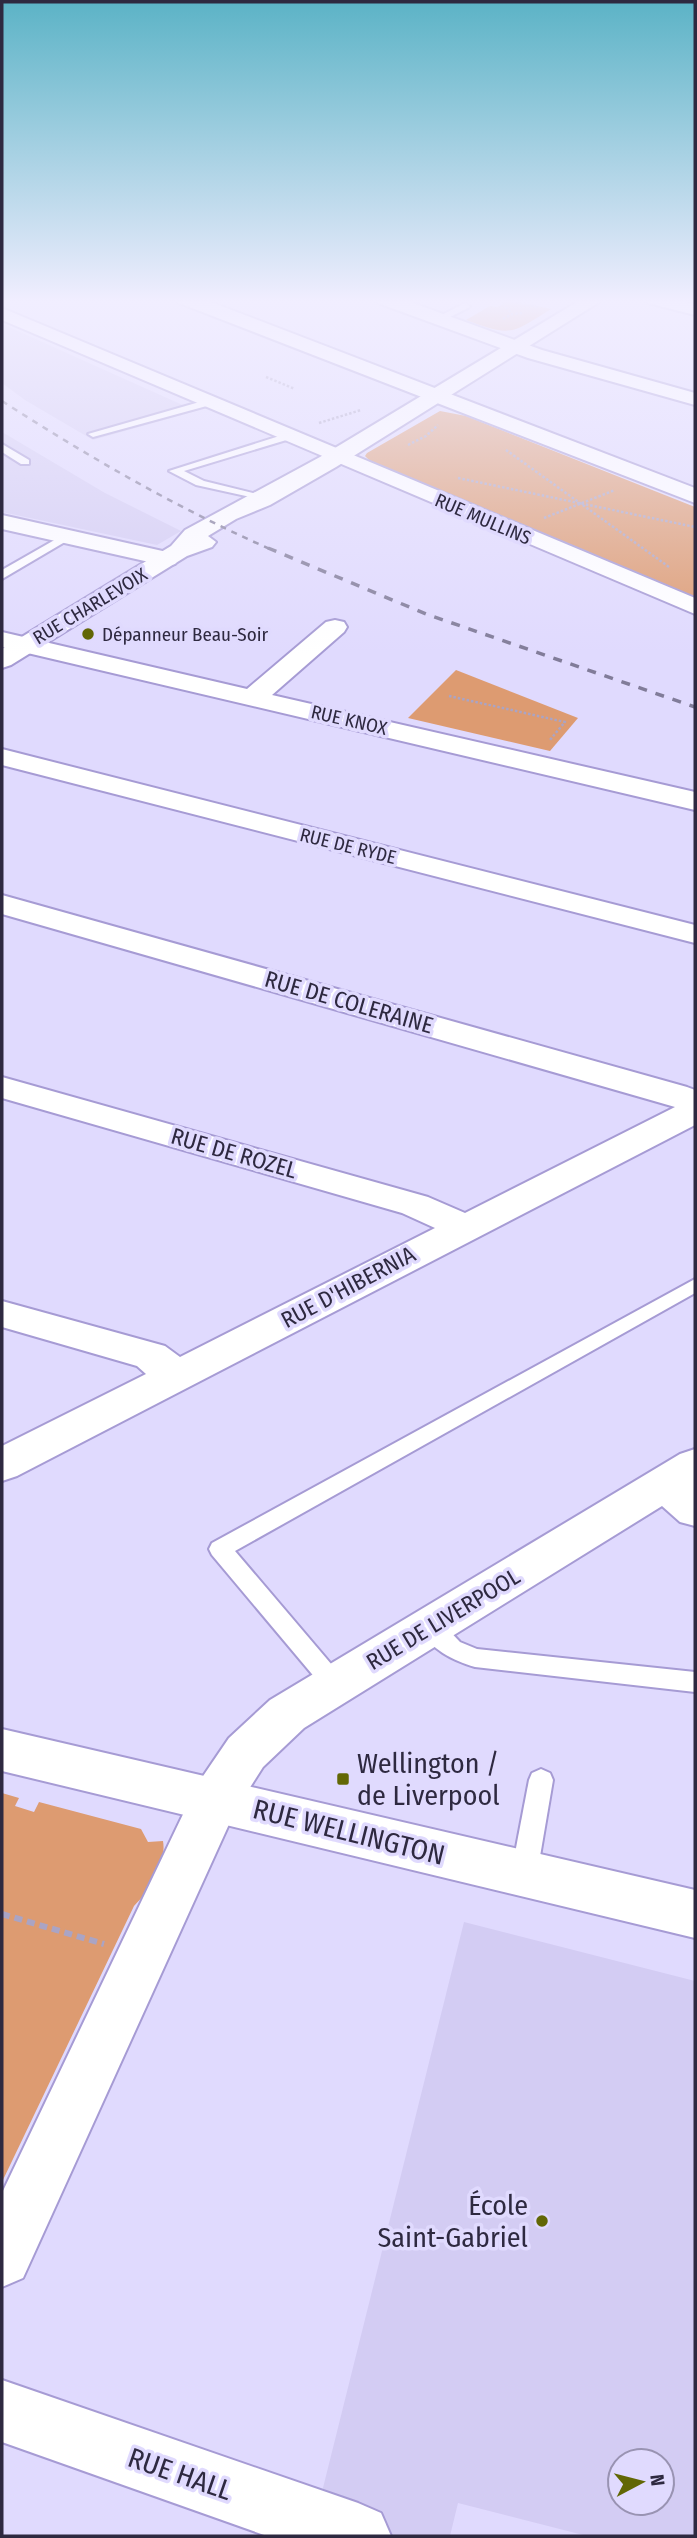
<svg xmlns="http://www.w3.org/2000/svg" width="697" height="2538" font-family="'Fira Sans Condensed',sans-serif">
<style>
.built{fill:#d3ccf3;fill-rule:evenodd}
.green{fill:#dd9b71}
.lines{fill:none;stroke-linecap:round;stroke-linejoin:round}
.lane-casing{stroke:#a69bd4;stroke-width:4}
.street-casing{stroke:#a69bd4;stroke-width:4}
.secondary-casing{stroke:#a69bd4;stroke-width:4}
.path-far1{stroke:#aaa4c4;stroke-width:2.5;stroke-dasharray:2.5 2;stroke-linecap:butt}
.path{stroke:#aaa4c4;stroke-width:6;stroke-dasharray:8 5;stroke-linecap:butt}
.lane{fill:#fff;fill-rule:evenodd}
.street{fill:#fff;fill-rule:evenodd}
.secondary{fill:#fff;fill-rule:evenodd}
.rail-far1{stroke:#817c99;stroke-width:2.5;stroke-dasharray:6 6;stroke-linecap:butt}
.rail{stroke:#817c99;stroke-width:3.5;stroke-dasharray:9 9;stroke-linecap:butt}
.poi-dot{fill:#626705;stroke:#e0dafe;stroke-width:2.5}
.labels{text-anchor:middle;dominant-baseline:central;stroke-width:7;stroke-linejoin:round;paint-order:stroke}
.far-street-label{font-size:19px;fill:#2e2940;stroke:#e0dafe}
.far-poi-label{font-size:19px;fill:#2e2940;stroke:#e0dafe;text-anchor:start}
.street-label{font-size:23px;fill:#2e2940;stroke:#e0dafe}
.near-poi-label{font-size:28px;fill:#2e2940;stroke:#e0dafe;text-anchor:start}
.near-street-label{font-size:28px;fill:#2e2940;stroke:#e0dafe}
</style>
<rect width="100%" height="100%" fill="#e0dafe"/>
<g class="built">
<path d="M 2,324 L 196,411 L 93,440 L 25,400 L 2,383 Z"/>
<path d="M 2,432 L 105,493 L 181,531 L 157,545 L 2,512 Z"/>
<path d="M 464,1922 L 695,1981 L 695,2536 L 587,2536 L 458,2503 L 450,2536 L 311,2536 ZM 620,2461 L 662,2461 L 662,2503 L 620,2503 Z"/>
</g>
<g class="green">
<path d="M 502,299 L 503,299 L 551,309 C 511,334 512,337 466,320 L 490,306 L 497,307 L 503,304 L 500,301 Z"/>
<path d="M 440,411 L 466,416 L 695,507 L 695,599 L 366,461 L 369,460 L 365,456 L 367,453 Z"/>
<path d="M 456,670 L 578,718 L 550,751 L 408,718 Z"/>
<path d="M 2,1793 L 19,1798 L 15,1806 L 34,1812 L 39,1802 L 141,1829 L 148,1842 L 163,1841 C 167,1864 149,1891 134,1906 L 2,2182 Z"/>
</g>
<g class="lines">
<defs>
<g id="lane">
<path d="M 465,303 L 470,306 L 468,308 L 442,321 L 434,319 Z"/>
<path d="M 210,399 L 214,400 L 214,404 L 93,437 L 88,434 Z"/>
<path d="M 289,433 L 293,434 L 293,438 L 184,471 L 204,481 L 269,497 L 269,501 L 196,485 L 169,471 Z"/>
<path d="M 2,444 L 29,460 L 29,464 L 21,464 L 2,452 Z"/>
<path d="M 65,534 L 75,536 L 2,579 L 2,570 Z"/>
<path d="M 695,1279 L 695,1293 L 235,1551 L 343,1678 L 347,1685 L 343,1692 L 335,1695 L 327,1692 L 212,1555 L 209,1549 L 212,1543 Z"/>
<path d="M 431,1618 L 439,1620 L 460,1642 L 477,1649 L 695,1672 L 695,1692 L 475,1667 C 452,1660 431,1650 419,1627 L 423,1620 Z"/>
<path d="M 541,1769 L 550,1773 L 553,1780 L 537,1874 L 533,1882 L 524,1885 L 515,1882 L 511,1874 L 529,1780 L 532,1773 Z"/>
</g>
<g id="street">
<path d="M 176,299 L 203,299 L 695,488 L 695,503 L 179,303 Z"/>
<path d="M 375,299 L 402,299 L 542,350 L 695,393 L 695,405 L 528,358 L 378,303 Z"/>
<path d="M 2,308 L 695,598 L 695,614 L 2,320 Z"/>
<path d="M 2,515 L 167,552 L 175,554 L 179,559 L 175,564 L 167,566 L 2,529 Z"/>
<path d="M 335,620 L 344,622 L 347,627 L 344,632 L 272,695 L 695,792 L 695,810 L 2,647 L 2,632 L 247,689 L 326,622 Z"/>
<path d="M 2,749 L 695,925 L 695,943 L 2,765 Z"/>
<path d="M 2,895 L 687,1087 L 695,1090 L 695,1125 L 17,1476 L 2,1481 L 2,1446 L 146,1374 L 137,1366 L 2,1327 L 2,1301 L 165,1346 L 180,1357 L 435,1228 L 402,1213 L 2,1098 L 2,1077 L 428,1197 L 465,1213 L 675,1107 L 2,914 Z"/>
<path d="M 695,1449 L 695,1526 L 680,1522 L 662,1506 L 304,1728 L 263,1767 L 235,1811 L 23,2278 L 2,2287 L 2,2193 L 197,1785 L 229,1738 L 270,1700 L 680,1454 Z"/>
<path d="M 2,2380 L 358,2503 L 381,2513 L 391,2536 L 267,2536 L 2,2442 Z"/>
</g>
<g id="secondary">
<path d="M 582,299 L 604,299 L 336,467 L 270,505 L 236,519 L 208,536 L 216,542 L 212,547 L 187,556 L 11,665 L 2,668 L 2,649 L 171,546 L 185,530 L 320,457 Z"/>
<path d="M 645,299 L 676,299 L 695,305 L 695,315 L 648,303 Z"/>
<path d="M 2,1729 L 695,1890 L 695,1938 L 2,1771 Z"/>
</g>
</defs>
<use href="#lane" class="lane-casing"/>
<use href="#street" class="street-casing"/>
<use href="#secondary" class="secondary-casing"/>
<g class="path-far1">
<path d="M 500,299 L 538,307"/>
<path d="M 500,300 L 512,314"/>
<path d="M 503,319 L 512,314 L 524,313"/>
<path d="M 266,377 L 295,389"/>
<path d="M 319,423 L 361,410"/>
<path d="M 408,445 L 426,436 L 438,425"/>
<path d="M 506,450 L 669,567"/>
<path d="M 458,478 L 695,527"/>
<path d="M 544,518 L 615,490"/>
<path d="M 449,696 L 565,722 L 549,741"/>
</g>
<path class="path" d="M 2,1914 L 104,1944"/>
<use href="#lane" class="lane"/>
<use href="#street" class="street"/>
<use href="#secondary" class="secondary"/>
<path class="rail-far1" d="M 2,401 C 89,457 177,508 272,550"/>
<path class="rail" d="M 268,548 L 426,614 L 695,707"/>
</g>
<linearGradient id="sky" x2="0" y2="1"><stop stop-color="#5bb3c6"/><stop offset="0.46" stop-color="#f1eeff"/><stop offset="1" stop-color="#f1eeff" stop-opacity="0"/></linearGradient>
<rect width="697" height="655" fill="url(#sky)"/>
<g class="poi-dot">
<circle cx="88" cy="634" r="7"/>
<rect x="336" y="1772" width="14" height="14" rx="3.5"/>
<circle cx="542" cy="2221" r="7"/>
</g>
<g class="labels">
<g class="far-street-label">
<text transform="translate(483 519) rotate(23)">RUE MULLINS</text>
<text transform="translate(90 606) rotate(-31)">RUE CHARLEVOIX</text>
<text transform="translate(349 720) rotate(13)">RUE KNOX</text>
<text transform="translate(348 846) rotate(14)">RUE DE RYDE</text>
</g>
<g class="far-poi-label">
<text x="102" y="634">Dépanneur Beau-Soir</text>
</g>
<g class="street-label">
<text transform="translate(349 1002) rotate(16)">RUE DE COLERAINE</text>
<text transform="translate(234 1153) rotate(16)">RUE DE ROZEL</text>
<text transform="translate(348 1287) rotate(-28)">RUE D'HIBERNIA</text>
<text transform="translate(443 1619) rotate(-31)">RUE DE LIVERPOOL</text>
</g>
<g class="near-poi-label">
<text x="357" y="1763">Wellington /<tspan x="357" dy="32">de Liverpool</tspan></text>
<text x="528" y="2205" text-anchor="end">École<tspan x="528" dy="32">Saint-Gabriel</tspan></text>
</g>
<g class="near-street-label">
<text transform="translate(349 1832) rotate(14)">RUE WELLINGTON</text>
<text transform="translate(180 2474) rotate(19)">RUE HALL</text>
</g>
</g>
<rect width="697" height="2538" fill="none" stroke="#2e2940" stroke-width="7"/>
<g transform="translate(641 2482) rotate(83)"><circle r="33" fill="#e0dafe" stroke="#9993b2" stroke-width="2"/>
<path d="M0-5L12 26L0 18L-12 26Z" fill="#626705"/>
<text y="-10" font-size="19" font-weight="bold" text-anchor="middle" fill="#2e2940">N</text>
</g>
</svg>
